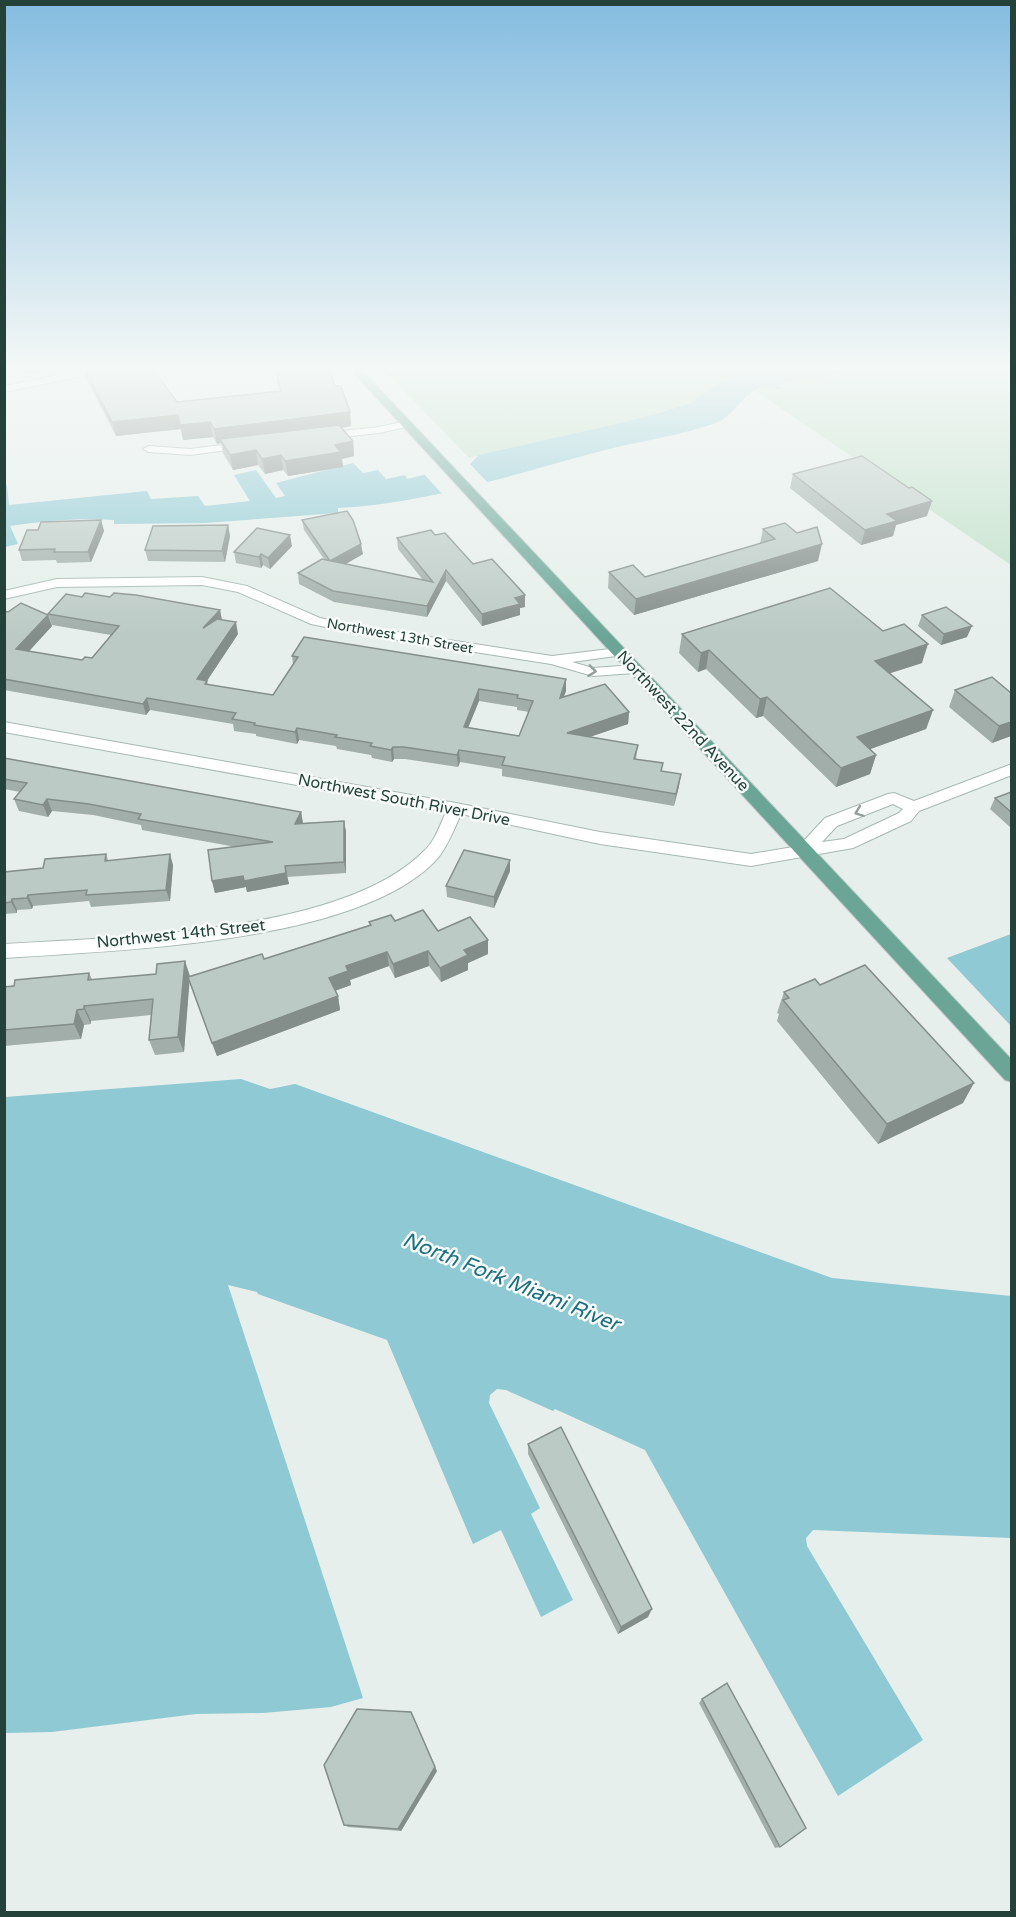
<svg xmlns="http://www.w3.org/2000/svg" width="1016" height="1917" font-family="'Varela Round',sans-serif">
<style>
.green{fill:#bfe0c8}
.water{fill:#8ec9d4}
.pier{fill:#e6efeb}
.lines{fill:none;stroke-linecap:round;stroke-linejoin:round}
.minor-casing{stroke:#a8b8b2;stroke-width:2}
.major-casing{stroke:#c2cac8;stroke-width:2}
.minor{fill:#fff;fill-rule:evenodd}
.major{fill:#6aa596;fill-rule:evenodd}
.wall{fill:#a1aea9;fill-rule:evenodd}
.shaded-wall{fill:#838d89}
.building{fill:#bbcac4;stroke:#838d89;stroke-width:1.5;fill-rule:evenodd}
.oneway{stroke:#92a09c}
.labels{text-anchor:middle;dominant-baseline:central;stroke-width:5;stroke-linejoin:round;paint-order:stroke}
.far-street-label{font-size:14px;fill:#24423a;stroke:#f7fbf9}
.street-label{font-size:16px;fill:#24423a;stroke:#f7fbf9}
.near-water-label{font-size:21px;font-style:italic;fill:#1c6f80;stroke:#f7fbf9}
</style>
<rect width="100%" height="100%" fill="#e6efeb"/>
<g class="green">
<path d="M 382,368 L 760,368 L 743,372 L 714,386 L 691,403 L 642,418 L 469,458 Z"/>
<path d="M 871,368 L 1011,368 L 1011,565 L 754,390 L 767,386 L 777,390 L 782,390 L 776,384 Z"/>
</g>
<g class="water">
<path d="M 760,368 L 871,368 L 777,384 L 783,389 C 775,391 770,385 762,387 C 742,393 735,416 716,423 C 679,436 639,441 601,451 C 515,474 428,503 338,508 L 338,513 L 206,523 L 114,524 L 114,520 C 78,518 45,521 10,526 L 18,544 L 5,547 L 5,486 L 7,485 L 9,505 L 147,491 L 151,499 L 198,496 L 205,506 L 250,501 L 234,475 L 256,470 L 276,498 L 285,496 L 276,483 L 353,463 L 363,473 L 378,470 L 386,479 L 405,475 L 407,479 L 470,464 L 479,455 L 642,418 L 691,403 L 714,386 L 743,372 Z"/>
<path d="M 1011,934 L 1011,1026 L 947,958 Z"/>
<path d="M 241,1079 L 270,1089 L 295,1084 L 832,1278 L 1011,1296 L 1011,1538 L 813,1530 L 806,1538 L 807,1546 L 923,1740 L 838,1796 L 645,1450 L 555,1409 L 553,1411 L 506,1390 L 497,1389 L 490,1395 L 489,1403 L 540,1508 L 531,1514 L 573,1600 L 541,1617 L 501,1530 L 473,1544 L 387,1340 L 258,1294 L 257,1292 L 228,1285 L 363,1698 L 331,1707 L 263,1713 L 196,1714 L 52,1732 L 5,1733 L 5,1097 Z"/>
</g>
<path class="pier" d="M 468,462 L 489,484 L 443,495 L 422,472 Z"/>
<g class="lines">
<defs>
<g id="minor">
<path d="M 93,368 L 114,368 L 109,371 L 4,392 L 4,386 Z"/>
<path d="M 406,421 L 410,422 L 410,426 L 379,433 L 324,439 L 318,436 L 324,433 L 379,427 Z"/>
<path d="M 246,442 L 250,443 L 250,447 L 190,455 L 149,452 L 143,449 L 149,446 L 190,449 Z"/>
<path d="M 202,577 L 247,586 L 320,618 L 359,626 L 552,656 L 618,648 L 623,649 L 625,652 L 623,655 L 572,662 L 593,668 L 634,665 L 641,669 L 634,673 L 593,676 L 551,664 L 359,634 L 311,624 L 238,592 L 202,585 L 57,587 L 4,599 L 4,591 L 57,579 Z"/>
<path d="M 4,722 L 456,803 L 600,832 L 751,854 L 799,846 L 825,818 L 888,794 L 894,793 L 914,801 L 1012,764 L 1012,775 L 919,811 L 911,821 L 853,848 L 751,866 L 600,844 L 461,814 C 454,829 448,846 437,859 C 359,944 117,950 4,958 L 4,944 C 118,937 342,934 424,851 C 435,841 440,825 446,812 L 4,732 ZM 893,804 L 903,809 L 899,813 L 844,839 L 822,842 L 837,826 Z"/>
</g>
<path id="major" d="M 349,368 L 360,368 L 1012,1060 L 1012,1082 L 1005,1080 Z"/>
</defs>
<use href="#minor" class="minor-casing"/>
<use href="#major" class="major-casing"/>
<use href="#minor" class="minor"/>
<use href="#major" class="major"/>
</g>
<g class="wall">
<path d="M 83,368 L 152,368 L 177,402 L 280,391 L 274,368 L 329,368 L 335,386 L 350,412 L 351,426 L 342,428 L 353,441 L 354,456 L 342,459 L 343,467 L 288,476 L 283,470 L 265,474 L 258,465 L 233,470 L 223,453 L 221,443 L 217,444 L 213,437 L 183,440 L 181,429 L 116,436 L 86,378 Z"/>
<path d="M 793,474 L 927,516 L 896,525 L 893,536 L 861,545 L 790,488 Z"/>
<path d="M 101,520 L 104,531 L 91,562 L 57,563 L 56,560 L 22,561 L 19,550 L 38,530 Z"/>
<path d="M 302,520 L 363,554 L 345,564 L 423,580 L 398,549 L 397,538 L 435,535 L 473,564 L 525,595 L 525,607 L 520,608 L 520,615 L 482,626 L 446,581 L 427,617 L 334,602 L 299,584 L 298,573 L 324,559 L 304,530 Z"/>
<path d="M 228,525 L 230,536 L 225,562 L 148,561 L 145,550 Z"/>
<path d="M 763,529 L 818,561 L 634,615 L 608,588 L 609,572 L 645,577 L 760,544 Z"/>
<path d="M 292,546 L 270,569 L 263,565 L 261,568 L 236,563 L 234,552 Z"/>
<path d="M 82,597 L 110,597 L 220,610 L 222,620 L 238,634 L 207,681 L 208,685 L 273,695 L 293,664 L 292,656 L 566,679 L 566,691 L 564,696 L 629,712 L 628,724 L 589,737 L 638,745 L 636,759 L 662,771 L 679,786 L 674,806 L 502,776 L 502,769 L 460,762 L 458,767 L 405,759 L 394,759 L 392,762 L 372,758 L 371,755 L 337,749 L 336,746 L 299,740 L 297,744 L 256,736 L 256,734 L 234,731 L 233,724 L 150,710 L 146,715 L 4,690 L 4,611 L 8,612 L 48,615 L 52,626 L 29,651 L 82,660 L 92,658 L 111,635 L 52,625 L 48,614 ZM 479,701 L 517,707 L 517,710 L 529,712 L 519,736 L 468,727 Z"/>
<path d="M 922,615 L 967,637 L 941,645 L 918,626 Z"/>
<path d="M 682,634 L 922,663 L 890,673 L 933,710 L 926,729 L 870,749 L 876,755 L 870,774 L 836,787 L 763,716 L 756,718 L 706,669 L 698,672 L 679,653 Z"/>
<path d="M 955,690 L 1011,693 L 1011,736 L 992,743 L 949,707 Z"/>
<path d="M 4,758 L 301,812 L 303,823 L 344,821 L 346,832 L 346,873 L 287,877 L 289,884 L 247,892 L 246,887 L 215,893 L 212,881 L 236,847 L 142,830 L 141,825 L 93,815 L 52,811 L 48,817 L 19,811 L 14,799 L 20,792 L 4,789 Z"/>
<path d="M 1011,792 L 1011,828 L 990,809 L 995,798 Z"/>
<path d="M 106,854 L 108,860 L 173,865 L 170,901 L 91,907 L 89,901 L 33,906 L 32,909 L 17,910 L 17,913 L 4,914 L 4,872 L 43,868 Z"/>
<path d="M 510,871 L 494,908 L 447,897 L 446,886 Z"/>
<path d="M 395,921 L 438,931 L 488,954 L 468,963 L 468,970 L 441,982 L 429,966 L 395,978 L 389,966 L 350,980 L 351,985 L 335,991 L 338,996 L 340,1010 L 217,1056 L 189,981 L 184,1052 L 155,1055 L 149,1040 L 151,1015 L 91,1021 L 91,1024 L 84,1025 L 81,1039 L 4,1046 L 4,987 L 89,973 L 92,979 L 190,977 L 264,959 L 370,925 L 369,922 Z"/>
<path d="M 820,985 L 963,1103 L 878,1144 L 777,1021 L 779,1014 L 777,1013 L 784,992 Z"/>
<path d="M 528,1444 L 648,1617 L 618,1634 L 528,1454 Z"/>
<path d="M 702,1699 L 780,1847 L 775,1848 L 699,1703 Z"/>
<path d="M 437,1771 L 401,1831 L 348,1827 L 344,1825 Z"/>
</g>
<g class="shaded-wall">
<path d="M 21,368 L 64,368 L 23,374 Z"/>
<path d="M 350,412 L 351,426 L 222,443 L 220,439 L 221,443 L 217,444 L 214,429 Z"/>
<path d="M 178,415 L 210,422 L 213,437 L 183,440 L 181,429 L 116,436 L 112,422 Z"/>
<path d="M 353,441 L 354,456 L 342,459 L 343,467 L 288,476 L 285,461 L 335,445 Z"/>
<path d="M 256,450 L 258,465 L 233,470 L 230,455 Z"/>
<path d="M 281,455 L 283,470 L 265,474 L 262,459 Z"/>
<path d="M 932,501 L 927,516 L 896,525 L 893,536 L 861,545 L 865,530 L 887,514 Z"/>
<path d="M 101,520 L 104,531 L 91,562 L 88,552 Z"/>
<path d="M 228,525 L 230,536 L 225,562 L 222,551 Z"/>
<path d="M 290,535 L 292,546 L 270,569 L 268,558 Z"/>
<path d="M 361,544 L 363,554 L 332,572 L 330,561 Z"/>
<path d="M 822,544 L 818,561 L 634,615 L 636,599 Z"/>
<path d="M 261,554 L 263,565 L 261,568 L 259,557 Z"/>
<path d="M 446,570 L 446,581 L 427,617 L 427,606 Z"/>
<path d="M 525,595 L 525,607 L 520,608 L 520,615 L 482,626 L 482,614 L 515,598 Z"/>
<path d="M 220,610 L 222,621 L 203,628 Z"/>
<path d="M 48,615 L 52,626 L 20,661 L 16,649 Z"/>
<path d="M 236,622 L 238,634 L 200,691 L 197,679 Z"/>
<path d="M 972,626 L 967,637 L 941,645 L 944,634 Z"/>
<path d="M 928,644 L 922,663 L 869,680 L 875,661 Z"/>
<path d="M 709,650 L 706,669 L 698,672 L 701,653 Z"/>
<path d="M 566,679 L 566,691 L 559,709 L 560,698 Z"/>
<path d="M 479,689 L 479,701 L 464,738 L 464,727 Z"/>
<path d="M 767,697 L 763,716 L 756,718 L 760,699 Z"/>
<path d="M 147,698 L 150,710 L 146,715 L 143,704 Z"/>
<path d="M 933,710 L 926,729 L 851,756 L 857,737 Z"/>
<path d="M 629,712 L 628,724 L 566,745 L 567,733 Z"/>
<path d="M 1011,722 L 1011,736 L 992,743 L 999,726 Z"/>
<path d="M 297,728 L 299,740 L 297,744 L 295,732 Z"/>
<path d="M 393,747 L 394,759 L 392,762 L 391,750 Z"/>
<path d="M 459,750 L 460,762 L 458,767 L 457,755 Z"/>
<path d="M 876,755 L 870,774 L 836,787 L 841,768 Z"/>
<path d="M 681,774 L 679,786 L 674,806 L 676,794 Z"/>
<path d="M 47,799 L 52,811 L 48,817 L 43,805 Z"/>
<path d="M 301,812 L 303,824 L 295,824 Z"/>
<path d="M 344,821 L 346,832 L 346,873 L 344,862 Z"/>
<path d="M 170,854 L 173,865 L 170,901 L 166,890 Z"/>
<path d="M 510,860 L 510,871 L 494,908 L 494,897 Z"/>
<path d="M 285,866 L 289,884 L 247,892 L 246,887 L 215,893 L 212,881 Z"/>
<path d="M 28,895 L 33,906 L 32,909 L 27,898 Z"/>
<path d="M 12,899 L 17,910 L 17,913 L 11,902 Z"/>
<path d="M 488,940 L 488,954 L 468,963 L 468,970 L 441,982 L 440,968 L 464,950 Z"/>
<path d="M 428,951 L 429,966 L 395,978 L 393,964 Z"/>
<path d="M 387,952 L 389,966 L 350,980 L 351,985 L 331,992 L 329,978 L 346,966 Z"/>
<path d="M 185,961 L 190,976 L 184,1052 L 178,1037 Z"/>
<path d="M 338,996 L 340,1010 L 217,1056 L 212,1043 Z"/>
<path d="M 84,1006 L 91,1021 L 91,1024 L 84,1009 Z"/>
<path d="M 77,1010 L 84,1025 L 81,1039 L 74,1024 Z"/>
<path d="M 974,1083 L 963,1103 L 878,1144 L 887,1124 Z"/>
<path d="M 652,1609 L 648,1617 L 618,1634 L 621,1627 Z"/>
<path d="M 411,1712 L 437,1771 L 401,1831 L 398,1829 Z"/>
</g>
<g class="building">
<path d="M 84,368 L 152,368 L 177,402 L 281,391 L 275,368 L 329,368 L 335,386 L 341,386 L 350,412 L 214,429 L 210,422 L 180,425 L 178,415 L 112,422 Z"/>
<path d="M 339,425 L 353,441 L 335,445 L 341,452 L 285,461 L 281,455 L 262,459 L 256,450 L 230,455 L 220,439 Z"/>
<path d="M 862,456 L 909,488 L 912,487 L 932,501 L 887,514 L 897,521 L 865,530 L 793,474 Z"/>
<path d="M 347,511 L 353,520 L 361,544 L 330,561 L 302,520 Z"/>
<path d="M 101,520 L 88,552 L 54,552 L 55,549 L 19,550 L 27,530 L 38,530 L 41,522 Z"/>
<path d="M 785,523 L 797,533 L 817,527 L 822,544 L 636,599 L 609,572 L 633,565 L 645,577 L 775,539 L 763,529 Z"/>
<path d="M 228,525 L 222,551 L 145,550 L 153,526 Z"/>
<path d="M 257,528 L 290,535 L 268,558 L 261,554 L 259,557 L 234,552 Z"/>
<path d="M 431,530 L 435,535 L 445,533 L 473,564 L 492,559 L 525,595 L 515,598 L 520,604 L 482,614 L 446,570 L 427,606 L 333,591 L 298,573 L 322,559 L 433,582 L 397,538 Z"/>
<path d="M 830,588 L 883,631 L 904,624 L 928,644 L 875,661 L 933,710 L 857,737 L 876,755 L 841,768 L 767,697 L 760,699 L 709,650 L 701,653 L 682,634 Z"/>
<path d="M 85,593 L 110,597 L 114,593 L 136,595 L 220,610 L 203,628 L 217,619 L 236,622 L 197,679 L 207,681 L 205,684 L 273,695 L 298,657 L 292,656 L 304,637 L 566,679 L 560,698 L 605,684 L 629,712 L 567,733 L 638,745 L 634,759 L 663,763 L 661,771 L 681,774 L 676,794 L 502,765 L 505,757 L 459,750 L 457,755 L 404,747 L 393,747 L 391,750 L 370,746 L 372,743 L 335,737 L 337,735 L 297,728 L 295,732 L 254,725 L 255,723 L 232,719 L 236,713 L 147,698 L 143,704 L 4,679 L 4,611 L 8,612 L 21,603 L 48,615 L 16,649 L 82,660 L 85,657 L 92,658 L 119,626 L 48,614 L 66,594 L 82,597 ZM 479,689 L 518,695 L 517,698 L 533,701 L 519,736 L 464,727 Z"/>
<path d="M 946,607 L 972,626 L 944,634 L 922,615 Z"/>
<path d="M 992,677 L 1011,693 L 1011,722 L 999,726 L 955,690 Z"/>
<path d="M 4,758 L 301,812 L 295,824 L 344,821 L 344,862 L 285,866 L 286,873 L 244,881 L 243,876 L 212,881 L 208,850 L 273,842 L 138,819 L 141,814 L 89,804 L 47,799 L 43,805 L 14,799 L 27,783 L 4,779 Z"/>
<path d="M 1011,792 L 1011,812 L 995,798 Z"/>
<path d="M 464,850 L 510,860 L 494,897 L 446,886 Z"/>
<path d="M 106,854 L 105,861 L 170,854 L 166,890 L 86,895 L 87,890 L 28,895 L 27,898 L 12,899 L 11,902 L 4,903 L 4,872 L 43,868 L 45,859 Z"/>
<path d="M 423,910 L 438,931 L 470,917 L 488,940 L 464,950 L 468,955 L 440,968 L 428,951 L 393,964 L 387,952 L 346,966 L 348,971 L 329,978 L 338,996 L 212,1043 L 188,977 L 262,954 L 264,959 L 371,925 L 369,922 L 391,915 L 395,921 Z"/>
<path d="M 185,961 L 178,1037 L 149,1040 L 153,999 L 84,1006 L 84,1009 L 77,1010 L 74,1024 L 4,1030 L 4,987 L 14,986 L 15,980 L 89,973 L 88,980 L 156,974 L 157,964 Z"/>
<path d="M 865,965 L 974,1083 L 887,1124 L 783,1000 L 789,998 L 784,992 L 815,979 L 820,985 Z"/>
<path d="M 561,1427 L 652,1609 L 621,1627 L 528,1444 Z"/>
<path d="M 727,1683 L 806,1828 L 780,1847 L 702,1699 Z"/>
<path d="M 357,1709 L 411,1712 L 435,1767 L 398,1829 L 344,1825 L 324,1765 Z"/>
</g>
<defs><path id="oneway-chevron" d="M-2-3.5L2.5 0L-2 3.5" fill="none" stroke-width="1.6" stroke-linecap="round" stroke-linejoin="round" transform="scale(1.5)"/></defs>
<g class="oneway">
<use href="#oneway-chevron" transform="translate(592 671) rotate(7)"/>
<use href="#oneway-chevron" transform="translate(859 812) rotate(159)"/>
</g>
<linearGradient id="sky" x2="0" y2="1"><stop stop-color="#84bce0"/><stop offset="0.58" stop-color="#f4f8f6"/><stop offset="1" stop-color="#f4f8f6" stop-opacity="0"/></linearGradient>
<rect width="1016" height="636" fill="url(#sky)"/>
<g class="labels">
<g class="far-street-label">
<text transform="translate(400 636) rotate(10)">Northwest 13th Street</text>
</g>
<g class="street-label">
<text transform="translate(683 721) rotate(47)">Northwest 22nd Avenue</text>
<text transform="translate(404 800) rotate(11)">Northwest South River Drive</text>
<text transform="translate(181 934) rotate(-6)">Northwest 14th Street</text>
</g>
<g class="near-water-label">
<text transform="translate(511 1282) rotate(22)">North Fork Miami River</text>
</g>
</g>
<rect width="1016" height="1917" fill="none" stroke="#24423a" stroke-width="12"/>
</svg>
